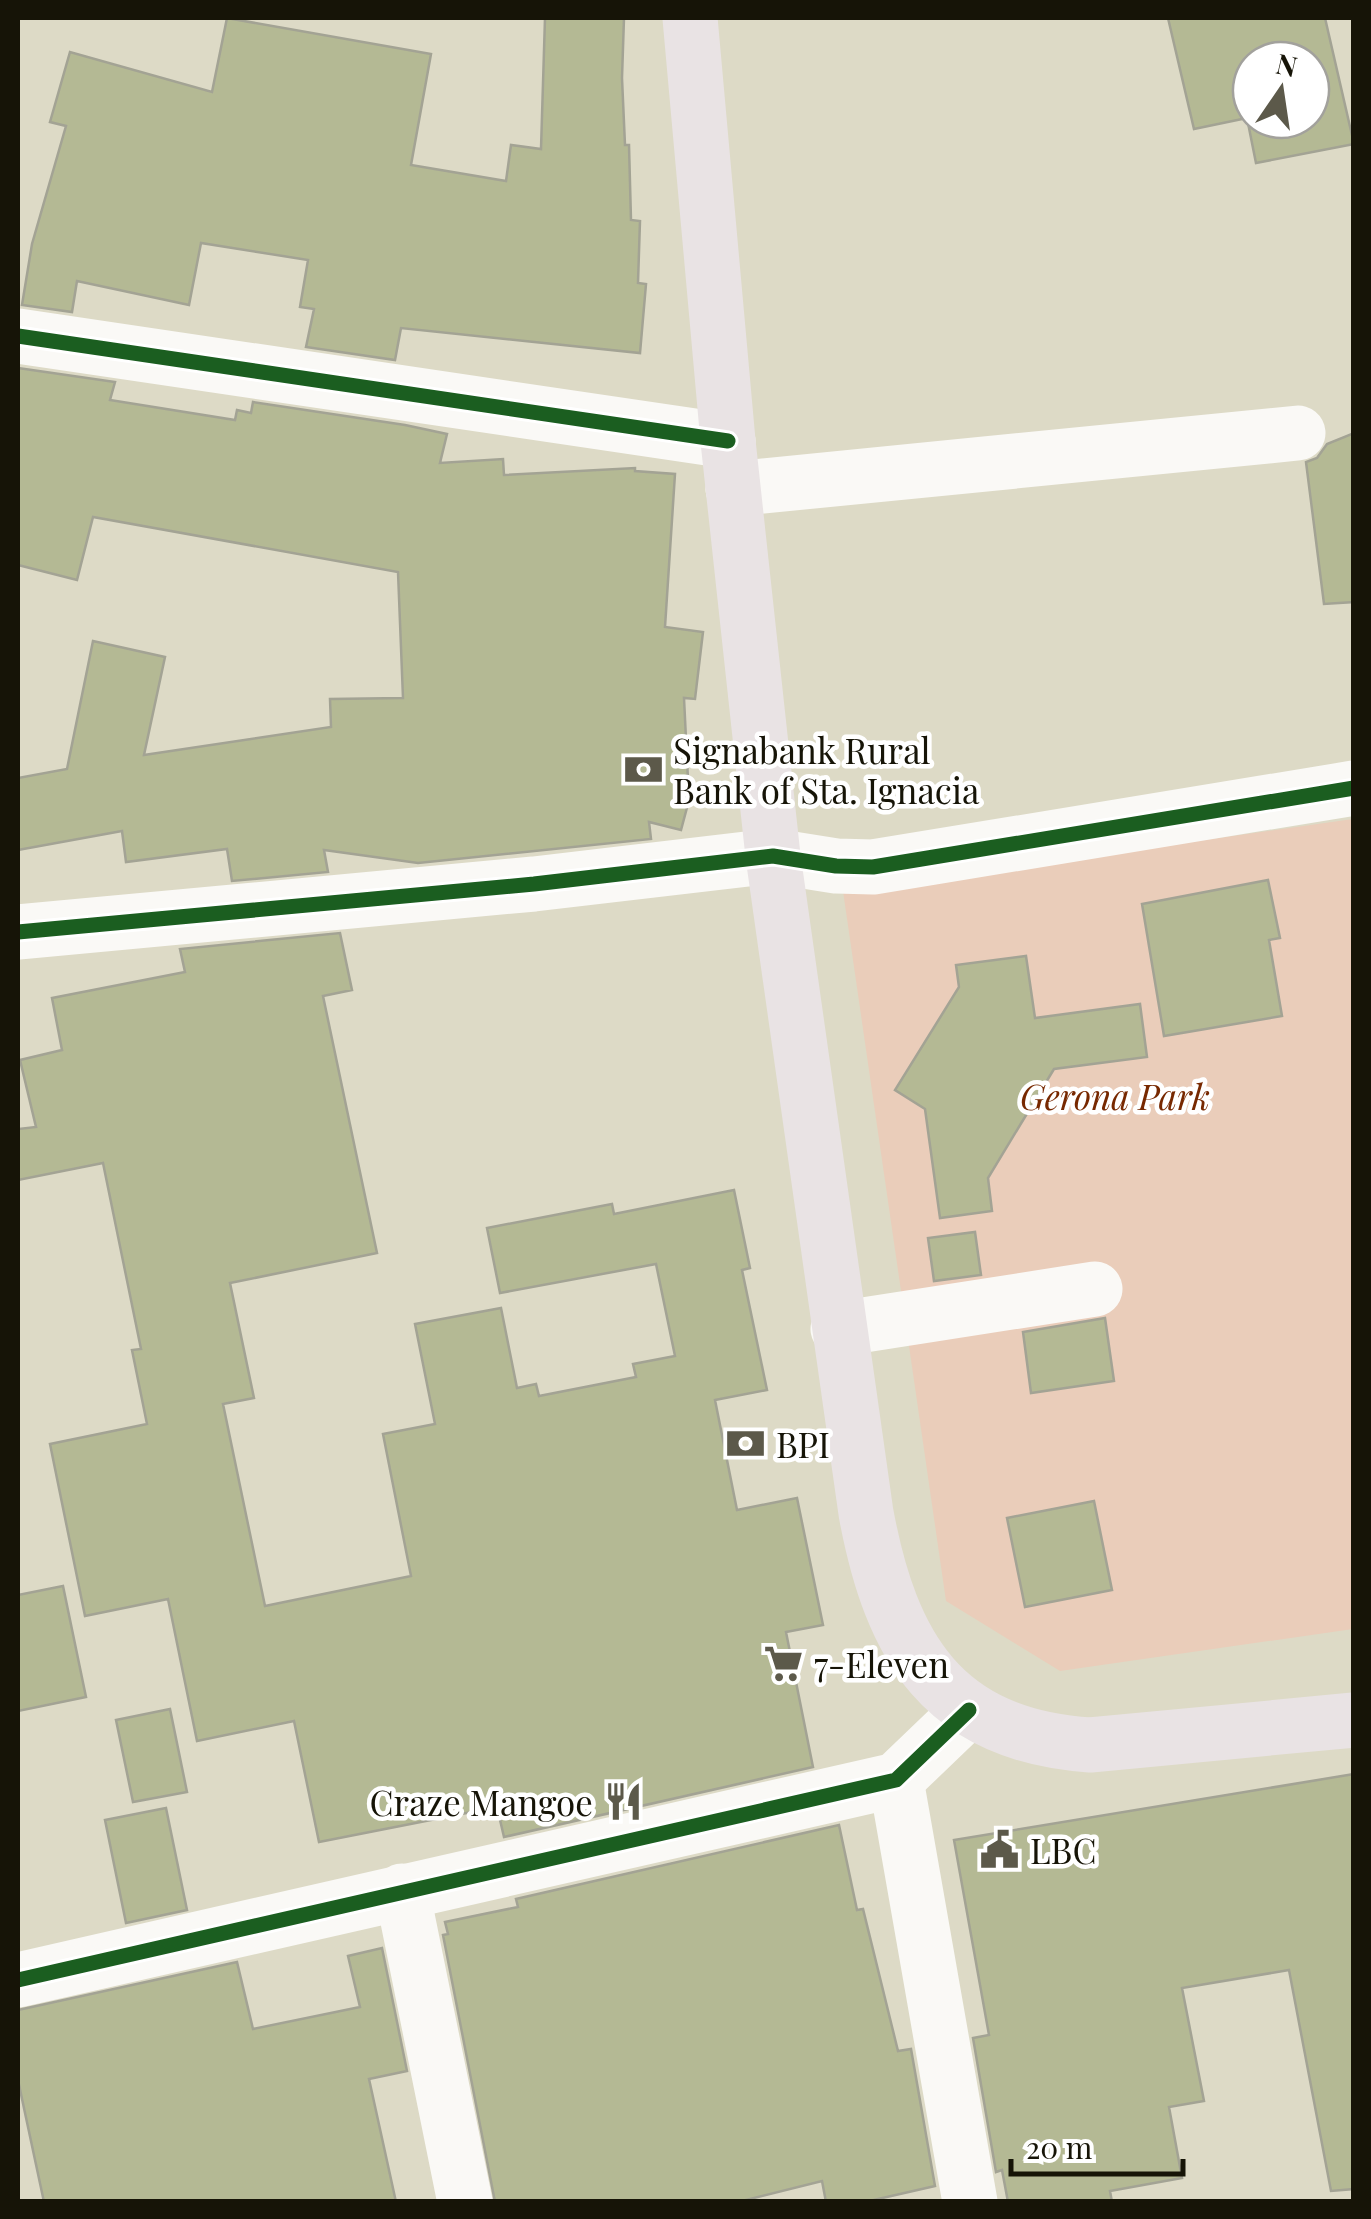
<svg xmlns="http://www.w3.org/2000/svg" width="1371" height="2219" font-family="'Playfair Display',serif">
<style>
.green{fill:#eacdba}
.building{fill:#b4b994;stroke:#a3a394;stroke-width:2.5;fill-rule:evenodd}
.lines{fill:none;stroke-linecap:round;stroke-linejoin:round}
.minor{stroke:#faf9f6;stroke-width:55}
.major{stroke:#e9e3e4;stroke-width:55}
.cycleway-casing{stroke:#fff;stroke-width:21}
.cycleway{stroke:#1b5e20;stroke-width:15}
.labels{text-anchor:middle;dominant-baseline:central;stroke-width:9;stroke-linejoin:round;paint-order:stroke}
.poi-label{font-size:35px;fill:#161407;stroke:#fff;text-anchor:start}
.park-label{font-size:35px;font-style:italic;fill:#772800;stroke:#fff}
</style>
<rect width="100%" height="100%" fill="#dddac6"/>
<path class="green" d="M 1353,819 L 1353,1629 L 1060,1671 L 946,1601 L 843,891 Z"/>
<g class="building">
<path d="M 227,18 L 431,54 L 411,165 L 506,181 L 511,145 L 541,149 L 545,18 L 624,18 L 622,78 L 625,145 L 629,145 L 631,220 L 640,221 L 638,283 L 646,284 L 640,353 L 401,328 L 395,360 L 306,347 L 314,309 L 300,307 L 308,260 L 201,243 L 189,305 L 77,281 L 72,312 L 22,305 L 32,244 L 66,126 L 50,122 L 70,52 L 212,92 Z"/>
<path d="M 1168,18 L 1325,18 L 1354,144 L 1256,163 L 1247,118 L 1194,129 ZM 1251,60 L 1311,60 L 1311,120 L 1251,120 Z"/>
<path d="M 18,368 L 115,382 L 110,400 L 235,420 L 237,410 L 251,413 L 253,402 L 405,425 L 447,434 L 440,463 L 503,459 L 504,475 L 635,468 L 635,471 L 675,474 L 665,627 L 703,632 L 695,699 L 684,698 L 689,800 L 681,830 L 649,822 L 651,839 L 418,863 L 324,850 L 328,872 L 232,881 L 227,849 L 126,862 L 122,831 L 18,850 L 18,778 L 67,769 L 93,641 L 165,657 L 144,755 L 331,727 L 330,699 L 403,698 L 398,572 L 93,517 L 77,580 L 18,565 Z"/>
<path d="M 1354,433 L 1354,602 L 1324,604 L 1306,462 L 1317,458 L 1327,444 Z"/>
<path d="M 1268,880 L 1280,938 L 1269,940 L 1282,1016 L 1164,1036 L 1142,904 Z"/>
<path d="M 340,933 L 352,990 L 323,996 L 377,1253 L 230,1283 L 254,1398 L 223,1404 L 265,1606 L 411,1576 L 383,1434 L 435,1424 L 415,1324 L 501,1308 L 517,1388 L 536,1384 L 539,1396 L 636,1377 L 633,1364 L 675,1356 L 656,1264 L 500,1293 L 487,1228 L 612,1204 L 614,1214 L 734,1190 L 750,1268 L 742,1270 L 767,1390 L 715,1400 L 737,1510 L 797,1498 L 823,1625 L 786,1632 L 813,1767 L 504,1837 L 497,1807 L 319,1842 L 294,1721 L 197,1741 L 168,1599 L 85,1616 L 50,1444 L 147,1424 L 132,1350 L 141,1349 L 103,1163 L 18,1180 L 18,1129 L 36,1127 L 20,1060 L 62,1050 L 52,998 L 185,972 L 180,949 Z"/>
<path d="M 1026,956 L 1035,1018 L 1140,1004 L 1147,1057 L 1054,1069 L 988,1178 L 992,1211 L 940,1218 L 925,1109 L 895,1090 L 959,987 L 956,965 Z"/>
<path d="M 975,1232 L 981,1275 L 934,1281 L 928,1238 Z"/>
<path d="M 1105,1318 L 1114,1381 L 1031,1393 L 1023,1332 Z"/>
<path d="M 1094,1501 L 1112,1590 L 1025,1607 L 1007,1518 Z"/>
<path d="M 63,1586 L 86,1697 L 18,1711 L 18,1595 Z"/>
<path d="M 170,1709 L 187,1792 L 133,1802 L 116,1720 Z"/>
<path d="M 1354,1774 L 1354,2189 L 1331,2191 L 1289,1970 L 1182,1988 L 1204,2101 L 1169,2107 L 1182,2178 L 1110,2191 L 1112,2202 L 1008,2202 L 1002,2170 L 996,2172 L 973,2038 L 989,2035 L 954,1840 Z"/>
<path d="M 166,1808 L 187,1910 L 126,1923 L 105,1820 Z"/>
<path d="M 839,1825 L 857,1910 L 863,1909 L 898,2051 L 911,2049 L 935,2186 L 865,2202 L 826,2202 L 822,2181 L 738,2202 L 495,2202 L 443,1935 L 448,1934 L 445,1922 L 518,1907 L 516,1899 Z"/>
<path d="M 382,1948 L 407,2071 L 369,2079 L 396,2202 L 44,2202 L 18,2080 L 18,2010 L 237,1962 L 253,2029 L 360,2007 L 348,1956 Z"/>
</g>
<g class="lines">
<g class="minor">
<path d="M 18,336 L 728,441"/>
<path d="M 733,489 L 1298,433"/>
<path d="M 18,932 L 534,884 L 773,856 L 836,866 L 873,867 L 1354,788"/>
<path d="M 838,1329 L 1095,1289"/>
<path d="M 896,1780 L 970,2202"/>
<path d="M 402,1891 L 465,2202"/>
<path d="M 18,1980 L 896,1780 L 969,1710"/>
</g>
<path class="major" d="M 690,18 L 728,441 L 773,856 L 866,1513 C 891,1648 943,1735 1090,1745 L 1354,1720"/>
<defs>
<g id="cycleway">
<path d="M 18,336 L 728,441"/>
<path d="M 18,932 L 534,884 L 773,856 L 836,866 L 873,867 L 1354,788"/>
<path d="M 18,1980 L 896,1780 L 969,1710"/>
</g>
</defs>
<use href="#cycleway" class="cycleway-casing"/>
<use href="#cycleway" class="cycleway"/>
</g>
<defs>
<symbol id="bank-bare" viewBox="-9 -9 18 18"><path d="M-6-4H6V4H-6ZM0-2.3a2.3 2.3 0 1 0 0 4.6a2.3 2.3 0 1 0 0-4.6Z" fill="#5c594a" stroke="#fff" stroke-width="2.5" paint-order="stroke"/></symbol>
<symbol id="supermarket-bare" viewBox="-9 -9 18 18"><path d="M-6-5.5h2.5l.6 2H6L4.5 2H-2.5L-4.4-4H-6ZM-1.5 3.2a1.3 1.3 0 1 0 .1 0ZM3 3.2a1.3 1.3 0 1 0 .1 0Z" fill="#5c594a" stroke="#fff" stroke-width="2.5" paint-order="stroke"/></symbol>
<symbol id="restaurant-bare" viewBox="-9 -9 18 18"><path d="M-5-6h1v4h1v-4h1v4h1v-4h1v5L-1.5 .5V6h-2V.5L-5-1ZM5-6V6H3V1.5H1.5Q1.5-4 5-6Z" fill="#5c594a" stroke="#fff" stroke-width="2.5" paint-order="stroke"/></symbol>
<symbol id="civic-bare" viewBox="-9 -9 18 18"><path d="M-.6-6.5H3V-4.5H.6V-3L4-1V1h2V6H-6V1h2V-1L-.6-3ZM-1.2 2.5V6h2.4V2.5Z" fill="#5c594a" stroke="#fff" stroke-width="2.5" paint-order="stroke"/></symbol>
</defs>
<g fill-rule="evenodd">
<use href="#bank-bare" x="616" y="742" width="55" height="55"/>
<use href="#bank-bare" x="718" y="1416" width="55" height="55"/>
<use href="#supermarket-bare" x="756" y="1636" width="55" height="55"/>
<use href="#restaurant-bare" x="596" y="1774" width="55" height="55"/>
<use href="#civic-bare" x="972" y="1822" width="55" height="55"/>
</g>
<g class="labels">
<g class="poi-label">
<text x="673" y="749">Signabank Rural<tspan x="673" dy="40">Bank of Sta. Ignacia</tspan></text>
<text x="776" y="1443">BPI</text>
<text x="814" y="1663">7-Eleven</text>
<text x="593" y="1801" text-anchor="end">Craze Mangoe</text>
<text x="1030" y="1849">LBC</text>
</g>
<g class="park-label">
<text x="1115" y="1095">Gerona Park</text>
</g>
</g>
<rect width="1371" height="2219" fill="none" stroke="#161407" stroke-width="40"/>
<g transform="translate(1281 90) rotate(13)"><circle r="48" fill="#ffffff" stroke="#a2a19c" stroke-width="2.5"/>
<path d="M0-8L18 38L0 25L-18 38Z" fill="#5c594a"/>
<text y="-15" font-size="28" font-weight="bold" text-anchor="middle" fill="#161407">N</text>
</g>
<path d="M1011 2159v15h172v-15" fill="none" stroke="#161407" stroke-width="5"/>
<text x="1026" y="2159" font-size="30" fill="#161407" stroke="#ffffff" stroke-width="8" paint-order="stroke">20 m</text>
</svg>
